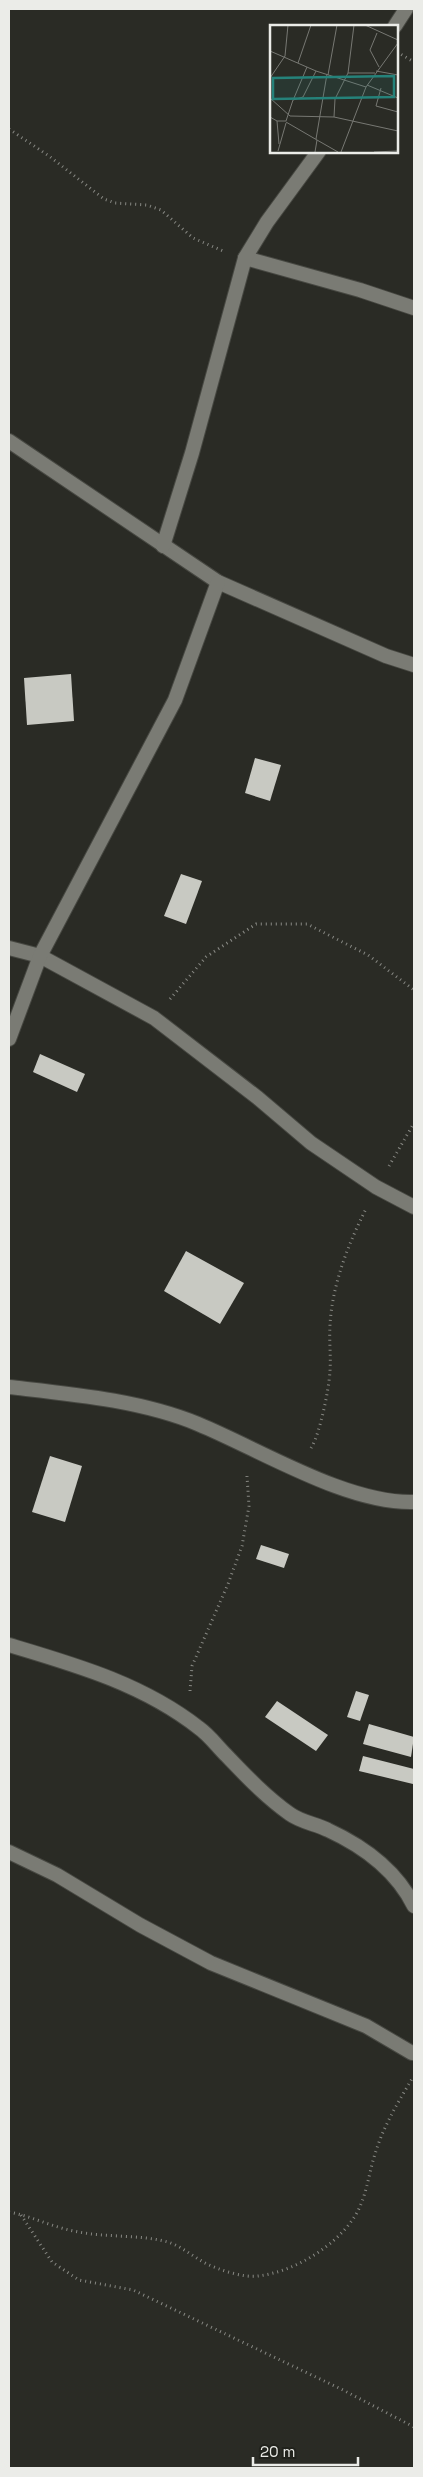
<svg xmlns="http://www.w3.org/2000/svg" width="423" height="2477" font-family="'Space Grotesk',sans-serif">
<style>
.building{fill:#c8c9c2}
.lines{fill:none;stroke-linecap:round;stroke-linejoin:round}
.minor-casing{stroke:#474842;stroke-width:16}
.path{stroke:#888984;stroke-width:3;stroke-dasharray:1 4;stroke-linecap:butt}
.minor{stroke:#7a7b74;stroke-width:14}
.inset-road{fill:none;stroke:#777873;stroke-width:1}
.view{fill:#25827a;fill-opacity:0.15;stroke:#25827a;stroke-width:2.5}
.inset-edge{fill:none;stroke:#ebece8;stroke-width:2.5}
</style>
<rect width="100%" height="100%" fill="#2a2b25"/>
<g class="building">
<path d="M 71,674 L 74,721 L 27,725 L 24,678 Z"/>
<path d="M 255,758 L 281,765 L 270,801 L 245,793 Z"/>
<path d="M 181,874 L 202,881 L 186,924 L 164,916 Z"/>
<path d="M 40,1054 L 85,1074 L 77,1092 L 33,1072 Z"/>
<path d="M 186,1251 L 244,1283 L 220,1324 L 164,1291 Z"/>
<path d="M 50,1456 L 82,1466 L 65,1522 L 32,1512 Z"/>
<path d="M 261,1545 L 289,1554 L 284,1568 L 256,1559 Z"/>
<path d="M 356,1691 L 369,1695 L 360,1721 L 347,1717 Z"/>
<path d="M 277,1701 L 328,1735 L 316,1751 L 265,1717 Z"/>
<path d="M 369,1724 L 414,1737 L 411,1757 L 363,1744 Z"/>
<path d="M 363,1756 L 414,1769 L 413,1784 L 359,1771 Z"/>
</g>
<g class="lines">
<defs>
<g id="minor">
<path d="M 395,26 L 406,9"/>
<path d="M 245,258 L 360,290 L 414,308"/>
<path d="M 9,441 L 218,582 L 386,656 L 414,665"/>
<path d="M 163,546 L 192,453 L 245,258 L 267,222 L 319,151"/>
<path d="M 9,948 L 40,956 L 154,1018 L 258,1098 L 311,1143 L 376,1187 L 414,1207"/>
<path d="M 9,1039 L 40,956 L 175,700 L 218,582"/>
<path d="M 9,1387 C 70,1394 140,1400 198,1424 C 261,1450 347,1504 414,1502"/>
<path d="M 9,1645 C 76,1665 143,1684 199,1728 C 209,1735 217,1746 226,1755 C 246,1776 266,1797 290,1814 C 301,1822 316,1824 328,1830 C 365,1847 396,1870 414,1906"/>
<path d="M 9,1852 L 57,1875 L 140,1925 L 211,1963 L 366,2026 L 412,2053"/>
</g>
</defs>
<use href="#minor" class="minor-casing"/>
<g class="path">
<path d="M 397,52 L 414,62"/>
<path d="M 9,129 L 49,156 L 104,199 L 115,203 L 147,205 L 161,210 L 193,238 L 223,251"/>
<path d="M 170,999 L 206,957 L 256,924 L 307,924 L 368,955 L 414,990"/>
<path d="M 389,1166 L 414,1123"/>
<path d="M 311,1448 C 320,1434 329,1389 330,1371 C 331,1356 329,1340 330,1325 C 332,1286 348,1244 366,1209"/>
<path d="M 190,1691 L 192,1666 L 228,1584 L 242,1546 L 249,1506 L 247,1476"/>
<path d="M 9,2212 C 31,2216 52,2227 74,2231 C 104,2238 138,2234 168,2242 C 183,2247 193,2257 207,2264 C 220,2270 243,2278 258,2276 C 293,2272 333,2248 353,2219 C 367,2199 368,2174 376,2151 C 384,2125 399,2101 413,2077"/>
<path d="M 21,2215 L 52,2262 L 79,2280 L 133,2290 L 341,2389 L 414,2427"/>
</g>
<use href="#minor" class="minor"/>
</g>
<g transform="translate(270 25)">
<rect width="128" height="128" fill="#2a2b25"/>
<path class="inset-road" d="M 95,0 L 128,15M 107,8 L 100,25 L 109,42M 0,26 L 46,46M 28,38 L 41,0M 106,46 L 128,50M 78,48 L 105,48M 58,50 L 67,0M 0,53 L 15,31 L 18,0M 97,60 L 128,73M 111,63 L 106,81 L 128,87M 0,73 L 20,91 L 64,92 L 128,106M 24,73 L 37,42M 0,92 L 7,96 L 9,119M 64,92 L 65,74 L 78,48 L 84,0M 7,96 L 16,96 L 23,75 L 33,72 L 46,46 L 96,62M 16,97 L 47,115 L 45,127M 46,114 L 57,49M 47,115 L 68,127M 8,126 L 16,98M 71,127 L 96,62 L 128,18M 104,127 L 127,126"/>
<path class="view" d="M 124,51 L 124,72 L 3,74 L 3,53 Z"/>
<rect width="128" height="128" class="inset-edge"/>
</g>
<rect width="423" height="2477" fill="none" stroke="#ebece8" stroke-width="20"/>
<path d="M253 2457v8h105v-8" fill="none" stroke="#ebece8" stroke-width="2.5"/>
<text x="260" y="2457" font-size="15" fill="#ebece8" stroke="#21221c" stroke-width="4" paint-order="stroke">20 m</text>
</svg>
